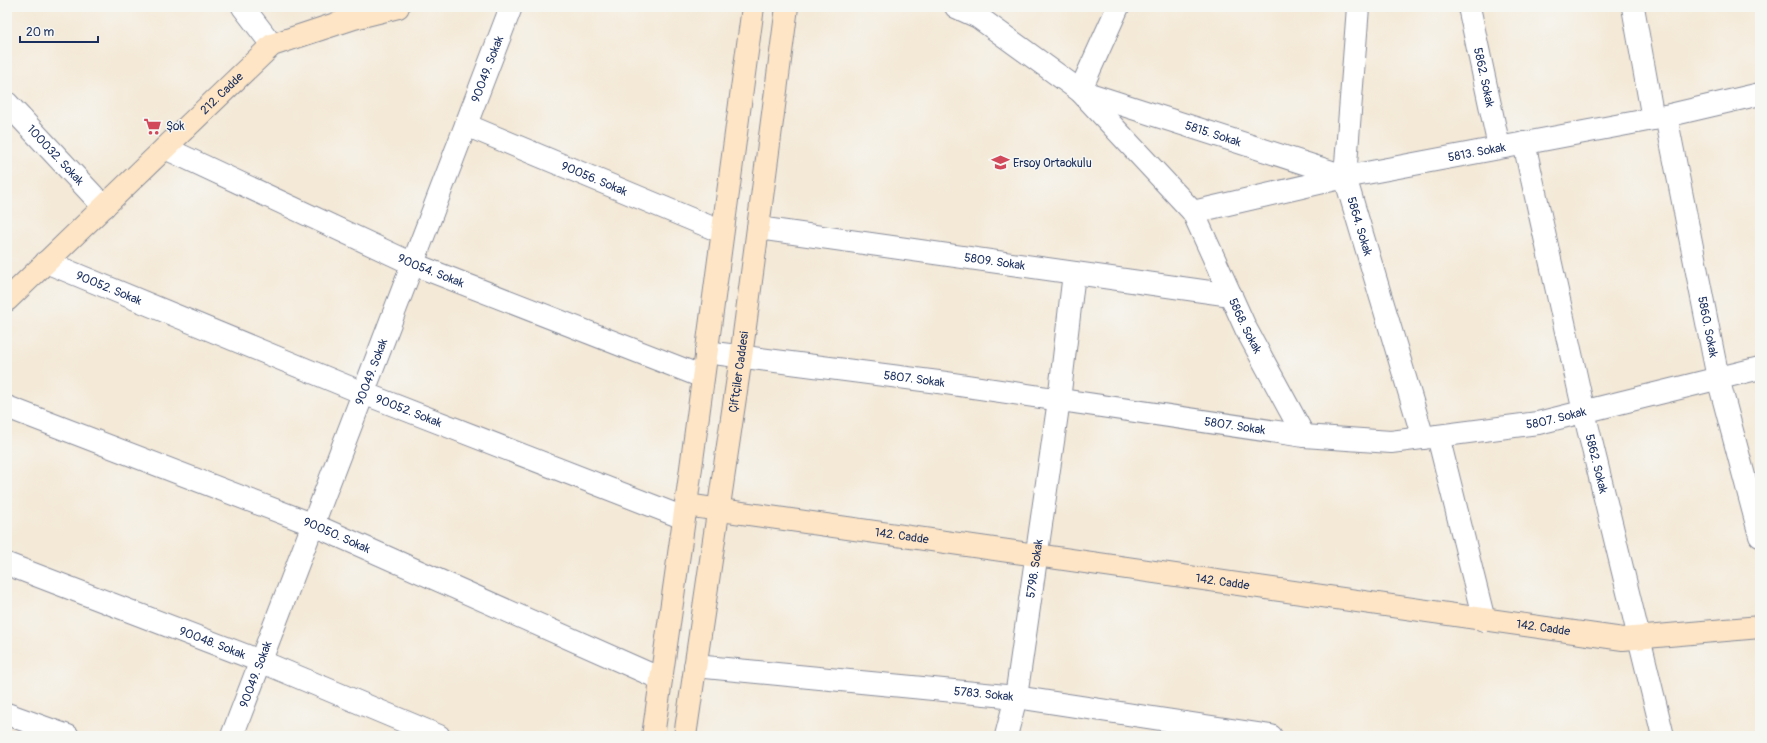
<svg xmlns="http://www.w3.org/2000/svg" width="1767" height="743" font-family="Pangolin,sans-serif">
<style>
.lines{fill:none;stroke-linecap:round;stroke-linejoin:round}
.street-casing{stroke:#888c9a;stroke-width:24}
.secondary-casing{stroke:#888c9a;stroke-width:24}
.street{stroke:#fff;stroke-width:22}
.secondary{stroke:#fde5c5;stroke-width:22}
.labels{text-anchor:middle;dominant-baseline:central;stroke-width:3;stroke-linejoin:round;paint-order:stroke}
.street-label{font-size:12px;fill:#1b2f5e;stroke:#f6f6f2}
.poi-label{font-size:12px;fill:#1b2f5e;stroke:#f6f6f2;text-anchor:start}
</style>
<rect width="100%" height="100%" fill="#f6f6f2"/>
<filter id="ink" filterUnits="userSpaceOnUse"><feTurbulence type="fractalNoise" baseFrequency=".025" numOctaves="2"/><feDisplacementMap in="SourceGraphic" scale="8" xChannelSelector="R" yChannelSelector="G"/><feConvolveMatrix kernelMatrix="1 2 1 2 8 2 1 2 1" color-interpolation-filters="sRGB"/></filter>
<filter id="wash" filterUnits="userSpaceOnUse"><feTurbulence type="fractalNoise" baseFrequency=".012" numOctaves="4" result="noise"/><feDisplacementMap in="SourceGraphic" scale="16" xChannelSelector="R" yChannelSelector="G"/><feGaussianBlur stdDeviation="0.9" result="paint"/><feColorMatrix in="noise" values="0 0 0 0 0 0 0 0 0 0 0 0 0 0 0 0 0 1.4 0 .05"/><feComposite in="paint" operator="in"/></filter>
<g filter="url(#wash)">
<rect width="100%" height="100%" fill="#f4e9d7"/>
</g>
<g filter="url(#ink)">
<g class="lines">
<defs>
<g id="street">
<path d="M 243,7 L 272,45"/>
<path id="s1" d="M 956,7 L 978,17 L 1080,91 L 1193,212 L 1246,329 L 1304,436"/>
<path id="s2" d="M 1118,7 L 1080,91 L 1344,176"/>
<path id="s3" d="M 1358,7 L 1345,177 L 1423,438"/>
<path id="s4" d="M 1469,7 L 1499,147"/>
<path d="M 1633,7 L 1653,119"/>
<path id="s5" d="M 7,103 L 104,207"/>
<path id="s6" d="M 1666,116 L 1718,378 L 1760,536"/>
<path id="s7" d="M 466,125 L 722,232"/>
<path id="s8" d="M 1524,143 L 1584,412 L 1663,736"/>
<path id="s9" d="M 165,148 L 413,264 L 703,377"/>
<path id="s10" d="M 1193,212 L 1345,177 L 1653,119 L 1760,94"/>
<path id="s11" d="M 758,228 L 1231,295"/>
<path id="s12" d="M 46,262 L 363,393 L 684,518"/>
<path id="s13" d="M 706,352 L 946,383 L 1304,436 L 1391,442 L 1538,423 L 1760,368"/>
<path id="s14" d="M 7,407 L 314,525 L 661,679"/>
<path d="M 1438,436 L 1484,620"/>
<path id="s15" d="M 7,564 L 260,661 L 439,736"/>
<path id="s16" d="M 695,666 L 1016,697 L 1271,736"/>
<path d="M 7,714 L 68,736"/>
<path id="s17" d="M 232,736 L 511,7"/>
<path id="s18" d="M 1006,736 L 1016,697 L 1059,400 L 1074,273"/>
</g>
<g id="secondary">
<path id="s19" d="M 7,300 L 272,45 L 354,18 L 398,7"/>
<path id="s20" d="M 686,505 L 1623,639 L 1760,627"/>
<path d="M 653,736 L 686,505 L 753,7"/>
<path id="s21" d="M 685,736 L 741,357 L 787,7"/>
</g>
</defs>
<use href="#street" class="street-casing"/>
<use href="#secondary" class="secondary-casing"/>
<use href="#street" class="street"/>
<use href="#secondary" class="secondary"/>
</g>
</g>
<defs>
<symbol id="supermarket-bare" viewBox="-9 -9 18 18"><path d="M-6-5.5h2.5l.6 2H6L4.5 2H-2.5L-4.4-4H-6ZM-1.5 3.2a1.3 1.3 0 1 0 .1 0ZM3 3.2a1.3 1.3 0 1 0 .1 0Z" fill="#d1495b" stroke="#f6f6f2" stroke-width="2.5" paint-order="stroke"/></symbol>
<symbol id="school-bare" viewBox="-9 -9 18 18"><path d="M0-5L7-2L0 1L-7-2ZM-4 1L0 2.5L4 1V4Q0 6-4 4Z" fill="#d1495b" stroke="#f6f6f2" stroke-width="2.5" paint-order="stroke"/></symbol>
</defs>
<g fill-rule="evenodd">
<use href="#supermarket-bare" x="140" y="114" width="25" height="25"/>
<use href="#school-bare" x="988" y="150" width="25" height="25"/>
</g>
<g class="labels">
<g class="street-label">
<text stroke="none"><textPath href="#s17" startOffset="714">90049. Sokak</textPath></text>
<text stroke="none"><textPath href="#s4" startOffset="72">5862. Sokak</textPath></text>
<text stroke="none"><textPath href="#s19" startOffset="298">212. Cadde</textPath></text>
<text stroke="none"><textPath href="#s2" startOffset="232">5815. Sokak</textPath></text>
<text stroke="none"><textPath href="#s10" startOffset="290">5813. Sokak</textPath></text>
<text stroke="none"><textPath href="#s5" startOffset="71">100032. Sokak</textPath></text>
<text stroke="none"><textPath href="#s7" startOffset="139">90056. Sokak</textPath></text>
<text stroke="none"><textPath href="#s3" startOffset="222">5864. Sokak</textPath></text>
<text stroke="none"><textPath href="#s11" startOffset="239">5809. Sokak</textPath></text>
<text stroke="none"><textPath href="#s9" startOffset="293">90054. Sokak</textPath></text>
<text stroke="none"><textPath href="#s12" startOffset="68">90052. Sokak</textPath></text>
<text stroke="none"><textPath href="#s1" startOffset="441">5868. Sokak</textPath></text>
<text stroke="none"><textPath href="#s6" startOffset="215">5860. Sokak</textPath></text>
<text stroke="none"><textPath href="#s17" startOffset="390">90049. Sokak</textPath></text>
<text stroke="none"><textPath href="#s21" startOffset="368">Çiftçiler Caddesi</textPath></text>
<text stroke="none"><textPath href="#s13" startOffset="210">5807. Sokak</textPath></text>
<text stroke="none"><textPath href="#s12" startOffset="392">90052. Sokak</textPath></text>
<text stroke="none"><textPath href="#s13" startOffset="858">5807. Sokak</textPath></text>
<text stroke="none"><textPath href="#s13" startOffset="534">5807. Sokak</textPath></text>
<text stroke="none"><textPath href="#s8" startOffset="329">5862. Sokak</textPath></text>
<text stroke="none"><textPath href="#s14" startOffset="354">90050. Sokak</textPath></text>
<text stroke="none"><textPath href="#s20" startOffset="218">142. Cadde</textPath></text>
<text stroke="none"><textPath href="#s18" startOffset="170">5798. Sokak</textPath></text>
<text stroke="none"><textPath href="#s20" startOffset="542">142. Cadde</textPath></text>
<text stroke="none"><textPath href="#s20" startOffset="866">142. Cadde</textPath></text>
<text stroke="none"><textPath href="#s15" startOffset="220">90048. Sokak</textPath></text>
<text stroke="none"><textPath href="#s17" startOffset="66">90049. Sokak</textPath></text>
<text stroke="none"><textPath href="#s16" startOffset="290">5783. Sokak</textPath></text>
</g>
<g class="poi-label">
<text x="166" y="126">Şok</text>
<text x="1013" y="163">Ersoy Ortaokulu</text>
</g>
</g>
<rect width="1767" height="743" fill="none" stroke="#f6f6f2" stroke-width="24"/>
<path d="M20 36v6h78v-6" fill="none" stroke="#1b2f5e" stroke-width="2"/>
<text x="26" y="36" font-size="12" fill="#1b2f5e" stroke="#f6f6f2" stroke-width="3" paint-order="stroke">20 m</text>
</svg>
